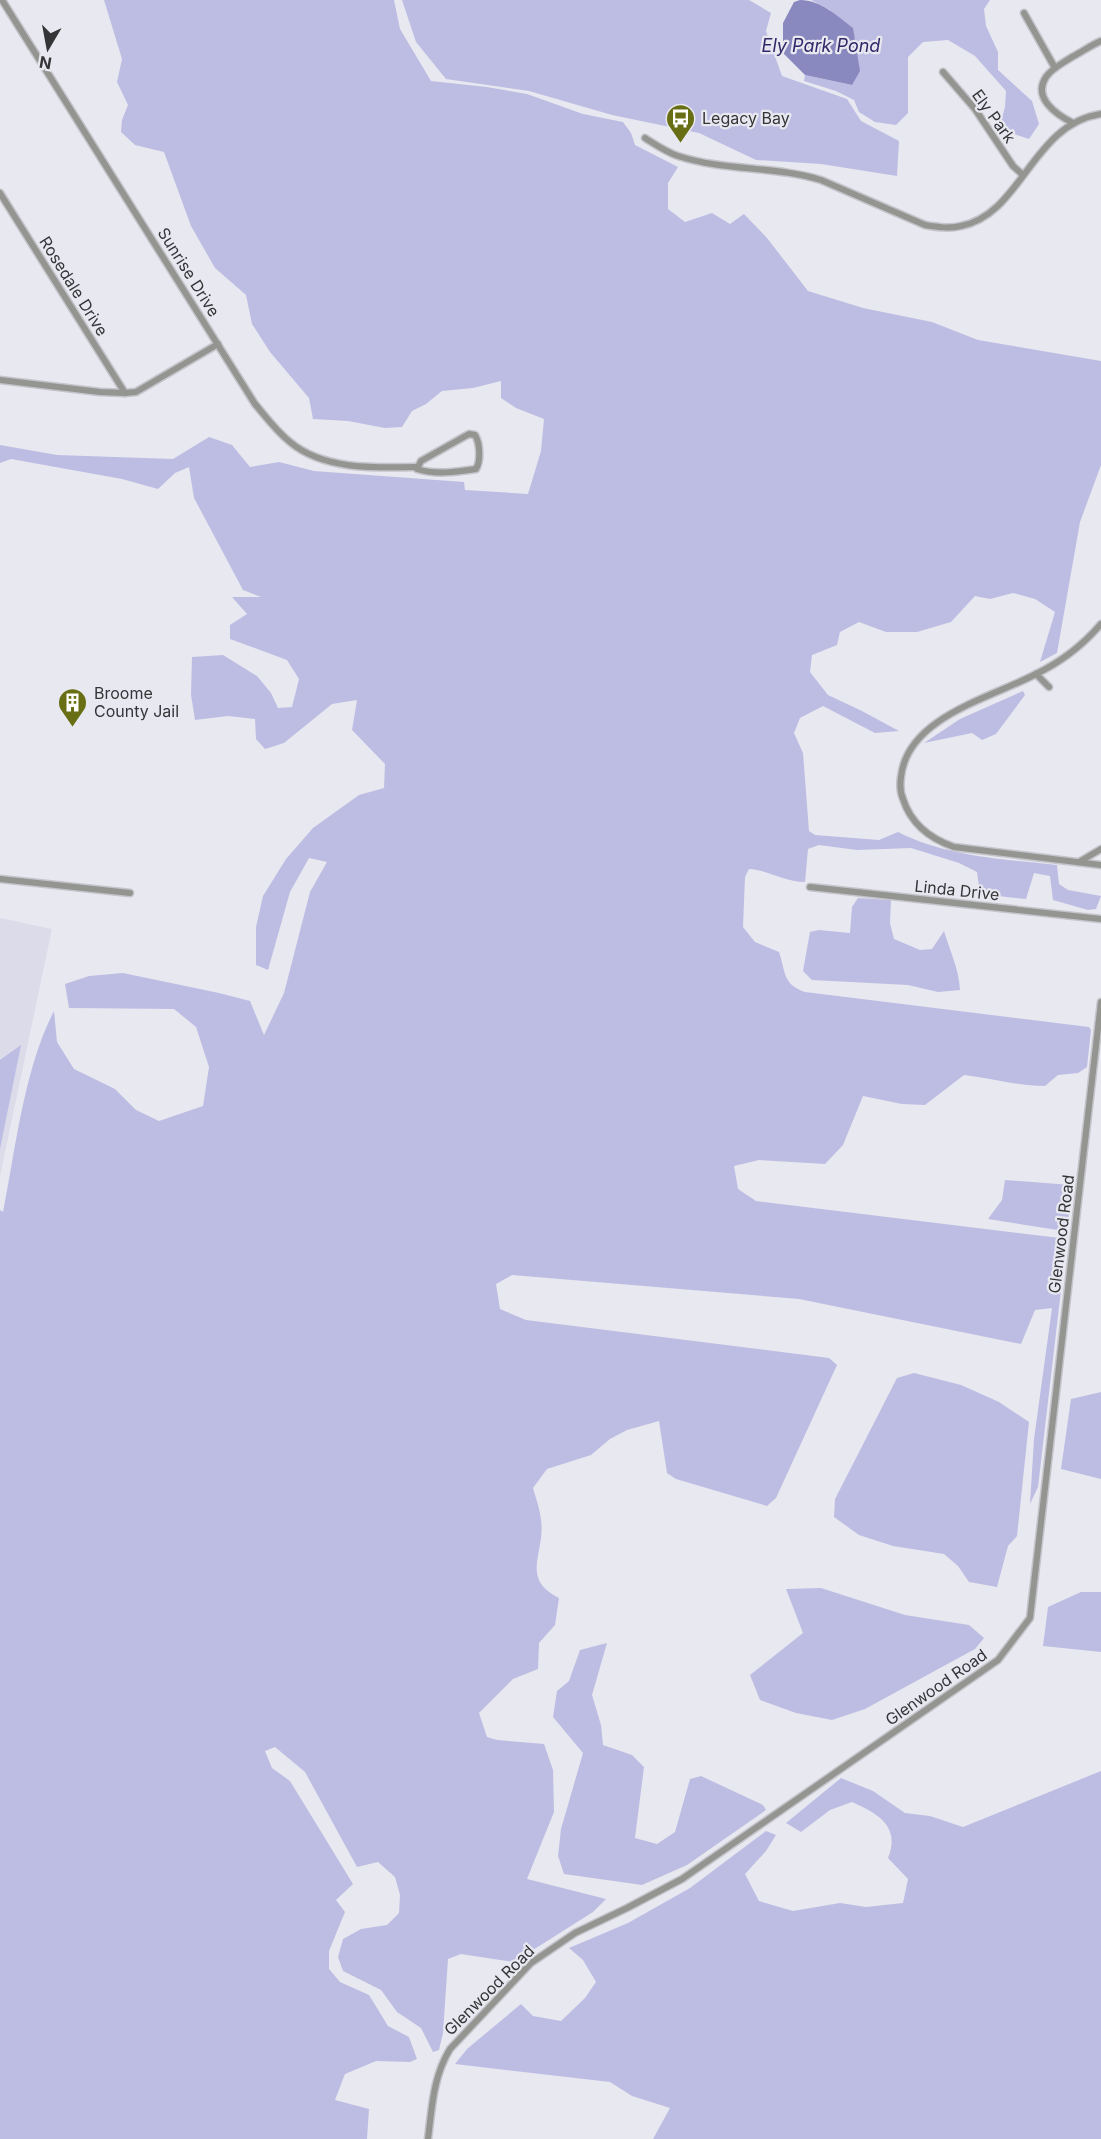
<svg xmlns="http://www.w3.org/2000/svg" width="1101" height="2139" font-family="Inter,sans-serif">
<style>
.built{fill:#dbdbea}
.green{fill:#bdbde4}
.water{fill:#8a89bf}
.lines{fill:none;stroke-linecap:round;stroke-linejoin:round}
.minor-casing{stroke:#c4c4cb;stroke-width:9}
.minor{stroke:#949491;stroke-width:6}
.labels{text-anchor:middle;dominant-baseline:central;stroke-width:4.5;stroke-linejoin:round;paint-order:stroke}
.street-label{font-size:16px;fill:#353538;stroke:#e8e8f0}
.poi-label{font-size:16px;fill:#353538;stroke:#e8e8f0;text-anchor:start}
.water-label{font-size:18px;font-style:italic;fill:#312769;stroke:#e8e8f0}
</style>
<rect width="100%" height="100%" fill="#e8e8f0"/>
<path class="built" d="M 0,918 L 52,929 L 0,1176 Z"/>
<g class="green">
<path d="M 104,0 L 394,0 L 400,29 L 431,81 L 487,87 L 527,94 L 583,114 L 623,122 L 631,133 L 635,145 L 678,167 L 668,183 L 668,209 L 685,222 L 712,213 L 730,224 L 744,214 L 767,238 L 808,291 L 863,308 L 932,322 L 978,340 L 1101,361 L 1101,465 L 1080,522 L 1057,653 L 1040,662 L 1055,612 L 1035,599 L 1013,593 L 990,599 L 975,596 L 951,622 L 917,632 L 886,632 L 859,622 L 840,632 L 837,645 L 812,655 L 810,672 L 828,695 L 862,711 L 899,731 L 875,733 L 823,706 L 800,718 L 794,733 L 803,753 L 809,831 L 815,835 L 879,840 L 898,832 C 948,857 1002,859 1057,865 L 1059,884 L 1068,890 L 1101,896 L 1096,909 L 1088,910 L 1053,900 L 1050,876 L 1034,873 L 1026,899 L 980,894 L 977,872 L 959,863 L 911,848 L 857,850 L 819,845 L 808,849 L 805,882 C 784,882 768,870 749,869 L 745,877 L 743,927 L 755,942 L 779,952 C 786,972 782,984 805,992 L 1089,1027 L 1091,1030 L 1087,1067 L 1078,1073 L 1058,1075 L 1045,1086 C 1016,1086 992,1078 964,1075 L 925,1105 L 902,1104 L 863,1096 L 843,1145 L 825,1164 L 759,1160 L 734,1166 L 738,1189 L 756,1201 L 1060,1238 L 1064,1231 L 988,1219 L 1002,1200 L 1005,1180 L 1071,1185 L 1067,1239 L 1038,1487 L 1030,1504 L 1034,1439 L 1052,1308 L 1035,1310 L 1021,1344 L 799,1299 L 512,1275 L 496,1284 L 500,1309 L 526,1320 L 829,1358 L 837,1365 L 776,1498 L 767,1506 L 676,1479 L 667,1473 L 659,1421 L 627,1430 L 610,1439 L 591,1455 L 547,1469 L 533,1488 C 536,1499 540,1509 541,1520 C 546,1553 519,1578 559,1598 L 555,1625 L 539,1643 L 538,1669 L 513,1679 L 479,1713 L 487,1737 L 497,1740 L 544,1744 L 553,1770 L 554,1812 L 527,1879 L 606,1899 L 593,1912 L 514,1962 L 461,1954 L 448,1959 L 443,2033 L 439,2050 L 433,2052 L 421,2028 L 397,2012 L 381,1990 L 343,1971 L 338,1957 L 343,1939 L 361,1929 L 387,1925 L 399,1913 L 400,1895 L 395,1877 L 378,1862 L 357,1867 L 305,1772 L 275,1747 L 265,1751 L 272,1768 L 290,1781 L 353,1884 L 336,1900 L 345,1912 L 329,1951 L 329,1969 L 340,1982 L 369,1995 L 388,2026 L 409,2037 L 417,2059 L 410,2062 L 376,2061 L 345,2074 L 335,2100 L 369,2109 L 367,2139 L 0,2139 L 0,1210 L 3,1212 C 16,1147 24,1069 54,1011 L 57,1042 L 74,1069 L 115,1089 L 136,1110 L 159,1121 L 203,1106 L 209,1067 L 196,1027 L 174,1009 L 69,1008 L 65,984 L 89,976 L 123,973 L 219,993 L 250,1001 L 264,1035 L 284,993 L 310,892 L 327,862 L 309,858 L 290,892 L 268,970 L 256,965 L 256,927 L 263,896 L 286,859 L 313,828 L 359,795 L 384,788 L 385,764 L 352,730 L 357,700 L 332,704 L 284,743 L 265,749 L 256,739 L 255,719 L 228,716 L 195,720 L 191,695 L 192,657 L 223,655 L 257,676 L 271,693 L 278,708 L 292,707 L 299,679 L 287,660 L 230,639 L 230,625 L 247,614 L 232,597 L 261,597 L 243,590 L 194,498 L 189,467 L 175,473 L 158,489 L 122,479 L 11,459 L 0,463 L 0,445 L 57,455 L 173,459 L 209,437 L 232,445 L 250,467 L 279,462 L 314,471 L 464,482 L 465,490 L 528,494 L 541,451 L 544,419 L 516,408 L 501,398 L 501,381 L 473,388 L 442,391 L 426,404 L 412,411 L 402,427 L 385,428 L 348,421 L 313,419 L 309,398 L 270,352 L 252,324 L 246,295 L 215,268 L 191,226 L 164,152 L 135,145 L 121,132 L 122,120 L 128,105 L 117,82 L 122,59 Z"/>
<path d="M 402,0 L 749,0 L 771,13 L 766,31 L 782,76 L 847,99 L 861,121 L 899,141 L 897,176 L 821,164 L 756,160 L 699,133 L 612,115 L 529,91 L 446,79 L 416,42 Z"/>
<path d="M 811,0 L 990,0 L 984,9 L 986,26 L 998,52 L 998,70 L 1032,101 L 1039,124 L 1029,139 L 1011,133 L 1001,121 L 1005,107 L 1006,91 L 975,56 L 948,40 L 923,42 L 908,57 L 908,113 L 896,125 L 875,122 L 859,112 L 854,100 L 836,91 L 804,81 L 805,75 L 852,85 L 830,10 Z"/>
<path d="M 1023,691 L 1025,695 L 996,734 L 982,740 L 972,733 L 924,743 L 960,719 Z"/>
<path d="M 858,898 L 891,900 L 890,923 L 894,939 L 920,950 L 932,949 L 944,931 C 950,951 959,969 960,990 L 938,992 L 908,985 L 812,980 L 803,971 L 810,932 L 819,930 L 850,933 L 852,907 Z"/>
<path d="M 21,1045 L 0,1149 L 0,1060 Z"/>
<path d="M 914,1373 L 961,1385 L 999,1402 L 1029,1422 L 1017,1536 L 1008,1546 L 997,1587 L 969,1582 L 958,1566 L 944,1554 L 893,1546 L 859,1535 L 834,1517 L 835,1499 L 897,1378 Z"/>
<path d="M 1101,1392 L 1101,1479 L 1061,1469 L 1071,1399 Z"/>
<path d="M 821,1588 L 905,1615 L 969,1625 L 984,1638 L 975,1649 L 865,1709 L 832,1720 L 796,1713 L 760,1700 L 750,1675 L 803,1633 L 786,1589 Z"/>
<path d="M 1081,1592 L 1101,1592 L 1101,1652 L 1043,1646 L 1048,1607 Z"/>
<path d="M 607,1643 L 592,1695 L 601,1725 L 603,1745 L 632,1755 L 644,1767 L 635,1838 L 657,1844 L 675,1832 L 690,1779 L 701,1776 L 763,1805 L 766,1810 L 687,1865 L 642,1885 L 564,1874 L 558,1856 L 561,1829 L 583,1753 L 553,1717 L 557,1691 L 569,1681 L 580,1650 Z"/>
<path d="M 1101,1771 L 1101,2139 L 653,2139 L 670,2108 L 632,2096 L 610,2082 L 455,2064 L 467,2049 L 521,2004 L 533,2016 L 561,2021 L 585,1998 L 596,1982 L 583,1960 L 569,1948 L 628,1923 L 690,1888 L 766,1831 L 776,1835 L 766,1851 L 745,1874 L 759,1901 L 793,1911 L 840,1903 L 866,1907 L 903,1903 L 908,1879 L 888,1858 C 901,1826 877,1813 852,1802 L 830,1810 L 801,1832 L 786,1823 L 841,1778 L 873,1791 L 905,1813 L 930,1816 L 963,1827 Z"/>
</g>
<path class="water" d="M 800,0 C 821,0 837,16 853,28 L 860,71 L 852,85 L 805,75 L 783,53 L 783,23 L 794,2 Z"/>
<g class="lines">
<defs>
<g id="minor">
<path d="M 2,0 L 255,404 C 266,417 276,431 290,442 C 323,470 376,468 417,467"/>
<path d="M 1024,13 L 1055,68"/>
<path d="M 943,72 L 975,109 L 1013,166 L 1023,175"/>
<path d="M 1073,123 C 1057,115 1032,98 1046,77 C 1052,68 1063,63 1072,57 C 1082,52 1091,45 1101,41"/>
<path d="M 645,138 C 656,145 666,152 678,156 C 724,171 775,166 821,180 L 925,225 C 937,227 949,229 961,226 C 1022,214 1032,124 1101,114"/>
<path d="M 0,193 L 125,393"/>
<path d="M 0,380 L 100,392 L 125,393 L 136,392 L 218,344"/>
<path d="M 469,434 L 475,435 C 480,443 481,461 476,469 C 457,472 435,475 417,469 L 421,461 Z"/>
<path d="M 1101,624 C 1083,645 1061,662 1036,674 C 991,698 907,717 901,777 C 900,784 900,792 903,799 C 911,824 931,839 954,847 L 1101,865"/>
<path d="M 1036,674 L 1049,687"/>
<path d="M 1079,862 L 1101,849"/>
<path d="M 0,879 L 130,893"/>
<path d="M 810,887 L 1101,919"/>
<path d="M 428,2139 C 432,2107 433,2077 450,2049 L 531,1963 L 575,1933 L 627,1908 L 682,1879 L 998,1660 L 1030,1618 L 1101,1002"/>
</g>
</defs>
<use href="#minor" class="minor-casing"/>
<use href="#minor" class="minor"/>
</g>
<defs>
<symbol id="bus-pin" viewBox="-11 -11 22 30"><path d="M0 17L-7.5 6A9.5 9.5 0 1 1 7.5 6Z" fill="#686e13" stroke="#e8e8f0"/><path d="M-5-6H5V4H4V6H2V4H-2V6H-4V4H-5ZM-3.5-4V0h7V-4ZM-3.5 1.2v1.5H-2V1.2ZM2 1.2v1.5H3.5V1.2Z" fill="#fff"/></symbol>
<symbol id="building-pin" viewBox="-11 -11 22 30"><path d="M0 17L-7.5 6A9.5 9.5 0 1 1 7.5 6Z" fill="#686e13" stroke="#e8e8f0"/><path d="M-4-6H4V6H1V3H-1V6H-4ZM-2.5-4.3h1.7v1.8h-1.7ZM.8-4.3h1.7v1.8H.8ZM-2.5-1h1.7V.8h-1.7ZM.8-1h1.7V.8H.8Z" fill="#fff"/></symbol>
</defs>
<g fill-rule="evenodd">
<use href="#bus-pin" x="664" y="102" width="33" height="45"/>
<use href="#building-pin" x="56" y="686" width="33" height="45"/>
</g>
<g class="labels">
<g class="street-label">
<text transform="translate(994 116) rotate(54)">Ely Park</text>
<text transform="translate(189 272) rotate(58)">Sunrise Drive</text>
<text transform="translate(74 286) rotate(58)">Rosedale Drive</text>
<text transform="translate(957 890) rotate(6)">Linda Drive</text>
<text transform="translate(1061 1234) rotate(-83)">Glenwood Road</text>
<text transform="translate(936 1687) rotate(-35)">Glenwood Road</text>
<text transform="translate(489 1990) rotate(-45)">Glenwood Road</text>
</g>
<g class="poi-label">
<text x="702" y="118">Legacy Bay</text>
<text x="94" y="693">Broome<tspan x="94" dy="18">County Jail</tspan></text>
</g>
<g class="water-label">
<text x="821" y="45">Ely Park Pond</text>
</g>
</g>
<g transform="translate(48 48) rotate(190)" stroke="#e8e8f0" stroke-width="4.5" paint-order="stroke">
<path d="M0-4.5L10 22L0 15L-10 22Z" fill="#353538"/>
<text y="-9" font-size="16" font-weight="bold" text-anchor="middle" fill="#353538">N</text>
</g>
</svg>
